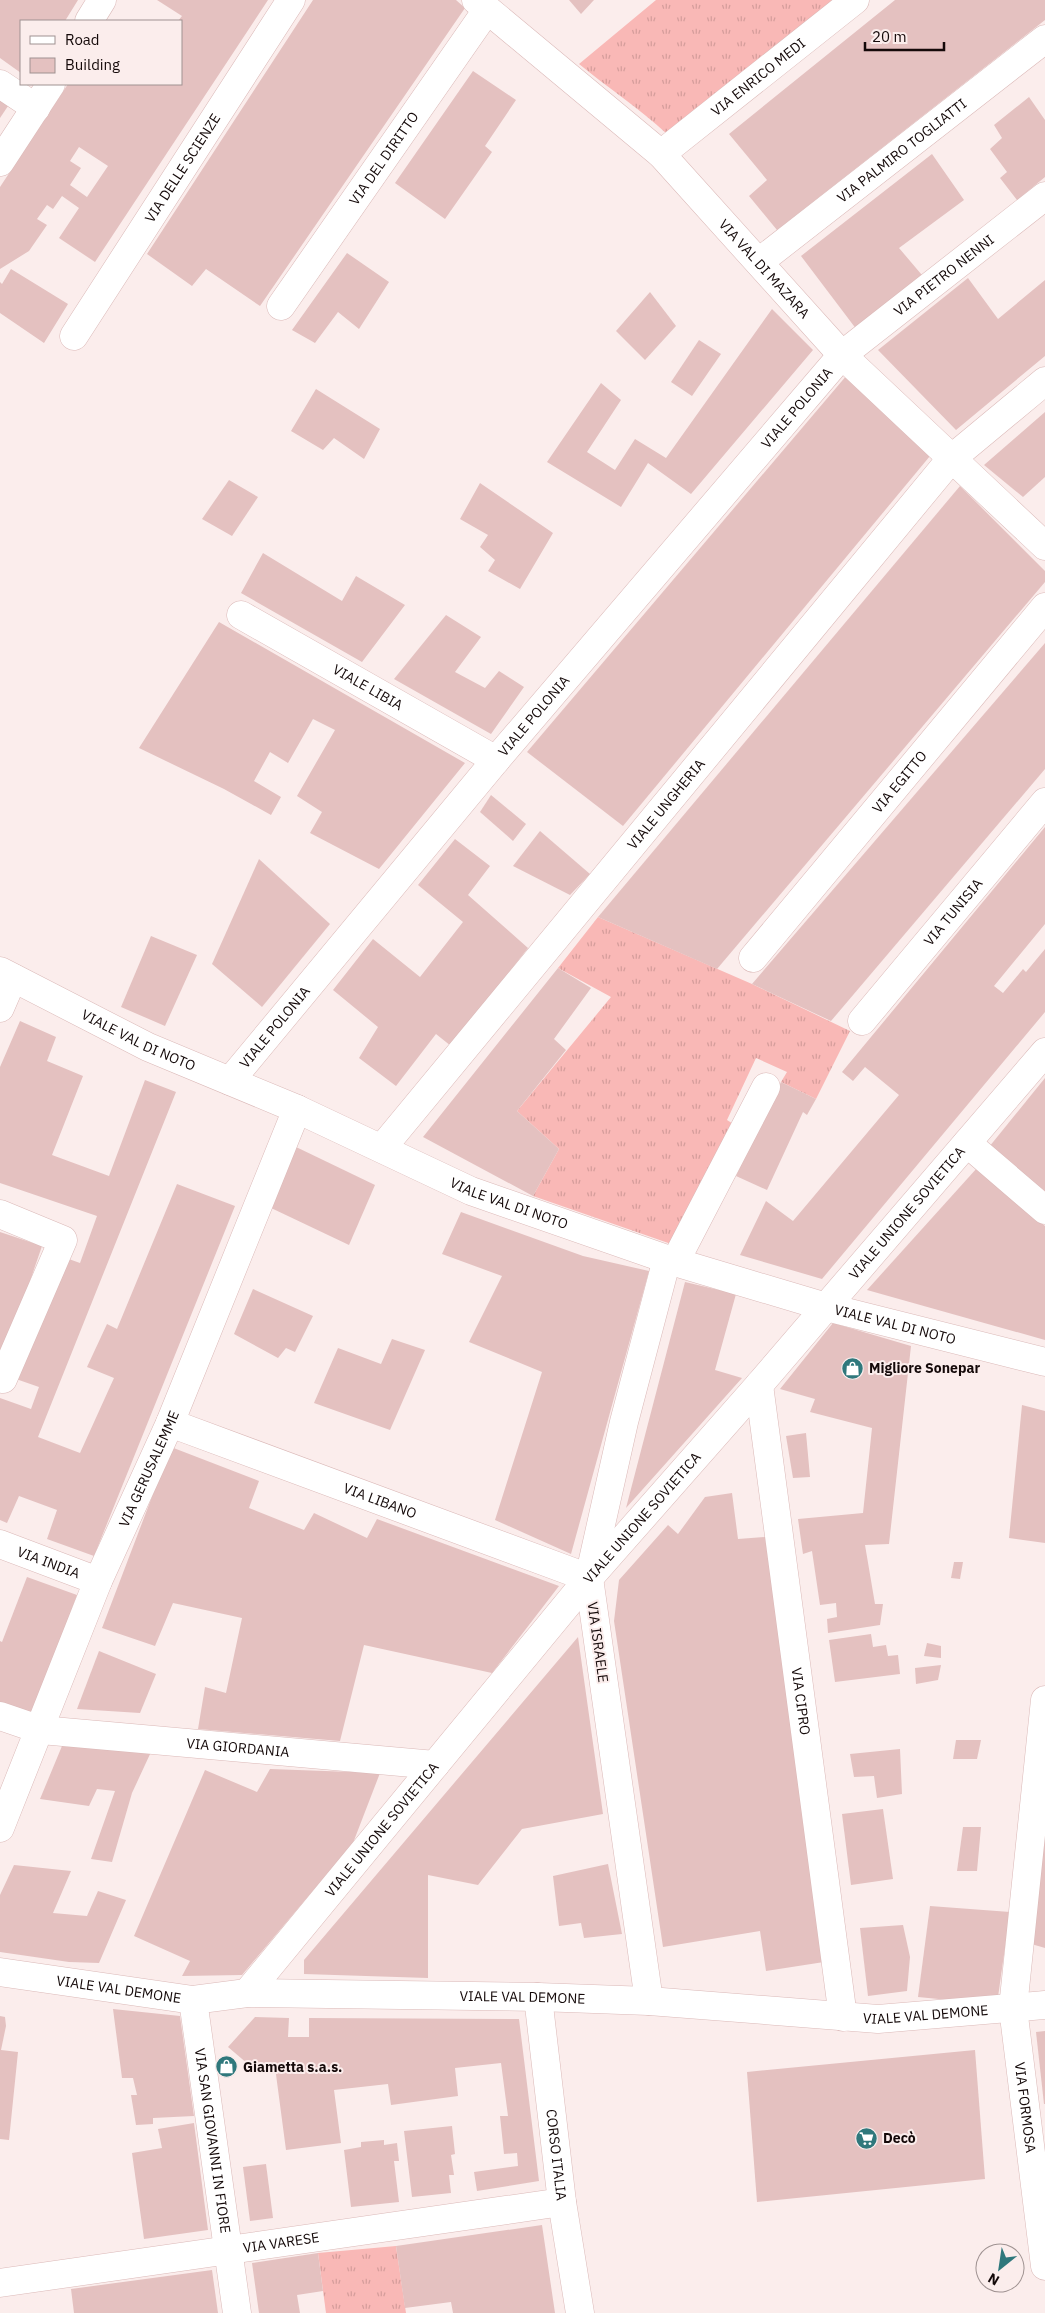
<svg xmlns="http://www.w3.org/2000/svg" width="1045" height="2313" font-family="'IBM Plex Sans',sans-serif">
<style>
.grass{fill:url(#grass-tufts)}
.building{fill:#e4c1c0;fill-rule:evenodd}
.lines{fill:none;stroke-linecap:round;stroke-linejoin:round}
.street-casing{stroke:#dbb9b8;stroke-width:29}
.secondary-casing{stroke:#dbb9b8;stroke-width:29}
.street{stroke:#fff;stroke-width:28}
.secondary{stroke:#fff;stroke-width:28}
.labels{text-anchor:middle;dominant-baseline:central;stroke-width:4;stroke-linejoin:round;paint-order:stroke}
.street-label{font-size:14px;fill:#140909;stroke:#fbedec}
.poi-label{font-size:14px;font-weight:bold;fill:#140909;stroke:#fbedec;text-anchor:start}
</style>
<defs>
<pattern id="grass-tufts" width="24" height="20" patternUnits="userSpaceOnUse" patternTransform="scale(1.25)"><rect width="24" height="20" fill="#f9b8b6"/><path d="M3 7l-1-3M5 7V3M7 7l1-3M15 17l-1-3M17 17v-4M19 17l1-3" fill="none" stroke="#d59d9b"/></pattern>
</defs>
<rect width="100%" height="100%" fill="#fbedec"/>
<g class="grass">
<path d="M 656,0 L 834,0 L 667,134 C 639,108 608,88 579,64 Z"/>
<path d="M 598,917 L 752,984 L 850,1031 L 816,1099 L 781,1082 L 787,1072 L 756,1058 L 727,1120 L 738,1127 L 674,1245 L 533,1196 L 559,1149 L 517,1111 L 611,997 L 558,968 Z"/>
<path d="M 396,2246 L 406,2313 L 326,2313 L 318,2253 Z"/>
</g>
<g class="building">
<path d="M 0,0 L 78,0 L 65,21 L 21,21 L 21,73 L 0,58 Z"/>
<path d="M 157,0 L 268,0 L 95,262 L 59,238 L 79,208 L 62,196 L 53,209 L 47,205 L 37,219 L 47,225 L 29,251 L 0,269 L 0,187 L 68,84 L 181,84 L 181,21 L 178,21 L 182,16 ZM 79,147 L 108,166 L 87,197 L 70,185 L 81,168 L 70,161 Z"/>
<path d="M 313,0 L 456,0 L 465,8 L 260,306 L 206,269 L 192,286 L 147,254 Z"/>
<path d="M 569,0 L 594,0 L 581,14 Z"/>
<path d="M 895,0 L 1045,0 L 1045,20 L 777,230 L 749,196 L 767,180 L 729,134 Z"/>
<path d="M 473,71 L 516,100 L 485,146 L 492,152 L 445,219 L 395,183 Z"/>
<path d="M 0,97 L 10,103 L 0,118 Z"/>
<path d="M 1029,97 L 1045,120 L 1045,177 L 1017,200 L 1000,178 L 1007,172 L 990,149 L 1002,138 L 994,125 Z"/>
<path d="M 932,154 L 964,200 L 899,248 L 927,281 L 860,334 L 801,256 Z"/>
<path d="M 347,253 L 389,282 L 359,329 L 338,312 L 315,343 L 292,330 Z"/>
<path d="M 11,269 L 68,304 L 44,343 L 0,313 L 0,282 L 2,284 Z"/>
<path d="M 968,278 L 998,319 L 1045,280 L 1045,356 L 956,430 L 878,350 Z"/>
<path d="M 650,292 L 676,326 L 645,360 L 616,331 Z"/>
<path d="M 772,309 L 813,350 L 691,494 L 648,463 L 621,507 L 547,462 L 601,383 L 621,400 L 587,452 L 615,470 L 635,439 L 666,458 Z"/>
<path d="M 699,340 L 721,354 L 692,396 L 671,382 Z"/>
<path d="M 847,375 L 930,456 L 623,826 L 527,752 Z"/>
<path d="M 316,389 L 380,429 L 364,459 L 334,438 L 323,450 L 291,431 Z"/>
<path d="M 1045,412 L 1045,477 L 1023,497 L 984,465 Z"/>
<path d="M 229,480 L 258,497 L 232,536 L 202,519 Z"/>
<path d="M 480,483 L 553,533 L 520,589 L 488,571 L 495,560 L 480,547 L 488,535 L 460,519 Z"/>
<path d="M 960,486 L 1045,571 L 1045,582 L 717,969 L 598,917 Z"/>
<path d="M 263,553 L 342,601 L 356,576 L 405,605 L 362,662 L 241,593 Z"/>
<path d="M 446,615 L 481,637 L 455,672 L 485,688 L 499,671 L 524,687 L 491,734 L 394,679 Z"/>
<path d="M 219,622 L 465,763 L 379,869 L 310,833 L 322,812 L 297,796 L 335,730 L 313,719 L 288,763 L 270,752 L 254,781 L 281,797 L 271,815 L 224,789 L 139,748 Z"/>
<path d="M 1045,643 L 1045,769 L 831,1021 L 752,984 Z"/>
<path d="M 491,795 L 526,824 L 513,841 L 480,812 Z"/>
<path d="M 1045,827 L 1045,924 L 994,986 L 1003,993 L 1023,969 L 1026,972 L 1045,949 L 1045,1012 L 822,1279 L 740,1255 L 766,1201 L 793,1221 L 899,1095 L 865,1067 L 853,1081 L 842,1072 Z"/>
<path d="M 540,831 L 590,874 L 570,895 L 513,866 Z"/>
<path d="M 455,839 L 490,866 L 468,895 L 528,948 L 451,1046 L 436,1034 L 396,1086 L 359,1058 L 378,1027 L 333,990 L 373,939 L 420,977 L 463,922 L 418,885 Z"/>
<path d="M 259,859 L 330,924 L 262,1007 L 212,964 Z"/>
<path d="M 151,936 L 197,955 L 165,1026 L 121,1007 Z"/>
<path d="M 558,968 L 591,988 L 554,1039 L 566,1050 L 517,1111 L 559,1149 L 533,1196 L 423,1137 Z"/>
<path d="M 20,1021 L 56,1037 L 47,1061 L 83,1076 L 52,1155 L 109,1176 L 145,1080 L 176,1092 L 38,1437 L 80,1453 L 114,1378 L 87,1367 L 107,1324 L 117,1329 L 177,1184 L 235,1206 L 94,1556 L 47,1539 L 57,1510 L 19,1496 L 7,1523 L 0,1520 L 0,1398 L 31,1409 L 39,1387 L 16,1379 L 66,1258 L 80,1263 L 97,1216 L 0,1183 L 0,1067 Z"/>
<path d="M 1045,1078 L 1045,1194 L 989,1147 Z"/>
<path d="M 781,1082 L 816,1099 L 807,1115 L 803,1112 L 767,1190 L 736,1176 Z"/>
<path d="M 294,1146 L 375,1185 L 349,1245 L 269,1207 Z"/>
<path d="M 977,1168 L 1045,1226 L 1045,1340 L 867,1290 Z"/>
<path d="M 461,1212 L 583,1256 L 649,1271 L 571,1554 L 495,1520 L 542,1372 L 469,1342 L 502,1276 L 442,1254 Z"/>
<path d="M 0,1232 L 42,1246 L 4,1357 L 0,1356 Z"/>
<path d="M 685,1282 L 736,1294 L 715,1370 L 742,1378 L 626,1508 Z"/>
<path d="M 253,1289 L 313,1316 L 295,1352 L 286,1348 L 278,1358 L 234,1334 Z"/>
<path d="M 833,1323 L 911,1346 L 889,1544 L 865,1545 L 875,1604 L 883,1604 L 880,1625 L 828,1633 L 827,1619 L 837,1617 L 836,1603 L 820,1605 L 812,1551 L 803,1554 L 798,1519 L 863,1513 L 872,1428 L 810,1412 L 815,1399 L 780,1389 Z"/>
<path d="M 392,1339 L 425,1350 L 390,1430 L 314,1403 L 338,1348 L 381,1364 Z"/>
<path d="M 1022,1405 L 1045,1411 L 1045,1543 L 1009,1538 Z"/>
<path d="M 806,1433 L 810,1477 L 793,1478 L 786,1436 Z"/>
<path d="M 171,1447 L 259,1481 L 249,1508 L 304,1530 L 314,1513 L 367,1538 L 377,1519 L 559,1586 L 492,1673 L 364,1645 L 340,1741 L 198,1729 L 205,1687 L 226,1693 L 242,1618 L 173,1603 L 155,1646 L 102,1628 Z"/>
<path d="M 732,1493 L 738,1539 L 765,1537 L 824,1962 L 766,1971 L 760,1931 L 663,1947 L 614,1621 L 619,1580 L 668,1525 L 678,1534 L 705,1497 Z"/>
<path d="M 954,1562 L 963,1562 L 960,1579 L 951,1578 Z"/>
<path d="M 27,1577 L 77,1595 L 31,1718 L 0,1707 L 0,1641 L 2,1642 Z"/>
<path d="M 871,1634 L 873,1647 L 886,1645 L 888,1656 L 898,1655 L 900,1674 L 835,1682 L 829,1640 Z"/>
<path d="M 578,1637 L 603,1814 L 522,1829 L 478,1885 L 428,1875 L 428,1978 L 304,1974 L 304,1960 Z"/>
<path d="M 927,1643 L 941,1646 L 941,1658 L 924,1656 Z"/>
<path d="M 99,1651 L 156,1674 L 140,1713 L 77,1709 Z"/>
<path d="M 941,1665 L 938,1680 L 916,1684 L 915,1668 Z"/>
<path d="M 956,1740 L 981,1740 L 977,1759 L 953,1759 Z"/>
<path d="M 62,1746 L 151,1752 L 132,1793 L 112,1862 L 91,1859 L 115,1791 L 97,1789 L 89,1806 L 40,1799 Z"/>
<path d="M 900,1749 L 902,1794 L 877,1798 L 874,1776 L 854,1777 L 850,1754 Z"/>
<path d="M 270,1769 L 380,1773 L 353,1843 L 242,1975 L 182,1976 L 190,1961 L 134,1936 L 205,1770 L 257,1792 Z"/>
<path d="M 883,1809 L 893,1879 L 851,1885 L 842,1814 Z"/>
<path d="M 963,1827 L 981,1827 L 977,1871 L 957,1871 Z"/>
<path d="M 1036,1838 L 1045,1839 L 1045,1948 L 1028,1943 Z"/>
<path d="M 608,1864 L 622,1934 L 584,1938 L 581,1923 L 559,1926 L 553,1876 Z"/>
<path d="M 14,1865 L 71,1871 L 53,1913 L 87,1916 L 98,1891 L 126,1900 L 99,1963 L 69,1962 L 0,1952 L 0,1895 Z"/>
<path d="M 930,1906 L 1010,1912 L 998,1997 L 959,2001 L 918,1997 Z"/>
<path d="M 903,1925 L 910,1957 L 907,1991 L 868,1996 L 860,1928 Z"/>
<path d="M 113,2009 L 180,2016 L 194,2116 L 153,2118 L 153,2124 L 136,2125 L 131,2095 L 137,2095 L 133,2078 L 122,2078 Z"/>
<path d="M 0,2016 L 5,2017 L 6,2026 L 1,2050 L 18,2052 L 9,2140 L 0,2139 Z"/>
<path d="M 255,2017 L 289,2018 L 288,2037 L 309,2037 L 309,2018 L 519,2019 L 539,2181 L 477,2191 L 474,2172 L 518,2166 L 517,2153 L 504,2154 L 500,2116 L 508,2116 L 501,2063 L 455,2068 L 458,2096 L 391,2105 L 388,2084 L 334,2090 L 341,2143 L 286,2150 L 275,2067 L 255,2070 L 228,2047 Z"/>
<path d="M 1045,2031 L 1045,2104 L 1044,2104 L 1036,2032 Z"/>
<path d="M 975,2050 L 985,2179 L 757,2202 L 747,2072 Z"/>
<path d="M 194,2123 L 208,2230 L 144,2239 L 132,2153 L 162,2148 L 158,2129 Z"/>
<path d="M 452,2126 L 455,2154 L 451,2155 L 454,2175 L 449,2175 L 451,2193 L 412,2197 L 404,2131 Z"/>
<path d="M 384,2140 L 384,2145 L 397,2143 L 399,2161 L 394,2161 L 399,2202 L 351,2207 L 344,2150 L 361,2147 L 361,2142 Z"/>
<path d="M 266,2164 L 273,2218 L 250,2221 L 243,2167 Z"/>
<path d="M 542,2225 L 555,2313 L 453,2313 L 451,2302 L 405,2308 L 396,2246 Z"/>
<path d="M 318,2253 L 323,2291 L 297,2295 L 300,2313 L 259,2313 L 252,2263 Z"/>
<path d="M 212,2270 L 218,2313 L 74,2313 L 71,2289 Z"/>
</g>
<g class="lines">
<defs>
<g id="street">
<path d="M 89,21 L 102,0"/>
<path d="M 0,84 L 36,108"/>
<path id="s1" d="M 661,154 L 855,0"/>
<path d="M 0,162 L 51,84"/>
<path id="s2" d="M 759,262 L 1045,39"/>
<path id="s3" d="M 281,306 L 487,10"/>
<path id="s4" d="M 74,336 L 291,0"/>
<path id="s5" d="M 241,615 L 496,760"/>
<path id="s6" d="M 753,958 L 1045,607"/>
<path d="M 0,1008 L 13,978"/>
<path id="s7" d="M 862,1021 L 1045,802"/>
<path id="s8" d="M 230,1081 L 496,760 L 842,355 L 1045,196"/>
<path d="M 967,1143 L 1045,1210"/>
<path id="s9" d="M 382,1148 L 951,459 L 1045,381"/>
<path d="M 0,1214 L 63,1240 L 3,1379 L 0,1378"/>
<path d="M 675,1262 L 766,1087"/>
<path id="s10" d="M 759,1385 L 843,2017"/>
<path id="s11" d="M 170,1423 L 589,1578"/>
<path id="s12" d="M 0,1544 L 98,1581"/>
<path id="s13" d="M 1045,1700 L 1013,2008 L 1045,2266"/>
<path id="s14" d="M 0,1716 L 41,1730 L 435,1765"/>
<path id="s15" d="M 0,1828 L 98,1581 L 170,1423 L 297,1109"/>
<path id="s16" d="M 247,1993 L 589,1578 L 759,1385 L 1045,1052"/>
<path id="s17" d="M 538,1997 L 562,2202 L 580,2313"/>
<path id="s18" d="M 193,2000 L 237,2313"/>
<path d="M 649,2001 L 589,1578 L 624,1422 L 667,1259"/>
<path id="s19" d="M 0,2283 L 562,2202"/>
</g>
<g id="secondary">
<path id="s20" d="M 476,0 L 661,154 L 842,355 L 1045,546"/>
<path id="s21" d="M 0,971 L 148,1047 L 297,1109 L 471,1191 L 675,1262 L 826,1307 L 1045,1362"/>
<path id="s22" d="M 0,1972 L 193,2000 L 247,1993 L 538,1997 L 649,2001 L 878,2019 L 1045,2005"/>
</g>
</defs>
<use href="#street" class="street-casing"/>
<use href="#secondary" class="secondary-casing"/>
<use href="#street" class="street"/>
<use href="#secondary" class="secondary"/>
</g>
<defs>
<symbol id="shop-disc" viewBox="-11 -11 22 22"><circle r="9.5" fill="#2f787c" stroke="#fbedec"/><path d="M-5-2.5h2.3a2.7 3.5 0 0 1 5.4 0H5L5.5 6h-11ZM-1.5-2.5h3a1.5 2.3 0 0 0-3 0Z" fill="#fff"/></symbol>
<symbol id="supermarket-disc" viewBox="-11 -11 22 22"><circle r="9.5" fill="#2f787c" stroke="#fbedec"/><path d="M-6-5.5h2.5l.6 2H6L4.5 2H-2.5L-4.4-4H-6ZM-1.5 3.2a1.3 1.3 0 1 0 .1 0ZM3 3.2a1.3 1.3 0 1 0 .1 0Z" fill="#fff"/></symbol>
</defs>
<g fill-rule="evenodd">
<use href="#shop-disc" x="840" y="1356" width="25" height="25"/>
<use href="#shop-disc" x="214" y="2054" width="25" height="25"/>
<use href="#supermarket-disc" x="854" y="2126" width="25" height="25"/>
</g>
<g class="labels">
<g class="street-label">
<text stroke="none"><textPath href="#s1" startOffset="124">VIA ENRICO MEDI</textPath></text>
<text stroke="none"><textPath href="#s2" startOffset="181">VIA PALMIRO TOGLIATTI</textPath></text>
<text stroke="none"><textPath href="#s3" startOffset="180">VIA DEL DIRITTO</textPath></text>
<text stroke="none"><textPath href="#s4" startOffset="200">VIA DELLE SCIENZE</textPath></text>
<text stroke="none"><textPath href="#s20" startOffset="395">VIA VAL DI MAZARA</textPath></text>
<text stroke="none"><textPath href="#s8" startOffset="1079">VIA PIETRO NENNI</textPath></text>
<text stroke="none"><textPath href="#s8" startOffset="880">VIALE POLONIA</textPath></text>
<text stroke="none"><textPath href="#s5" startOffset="146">VIALE LIBIA</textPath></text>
<text stroke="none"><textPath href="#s8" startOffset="475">VIALE POLONIA</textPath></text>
<text stroke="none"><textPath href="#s6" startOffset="229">VIA EGITTO</textPath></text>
<text stroke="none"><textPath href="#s9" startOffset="446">VIALE UNGHERIA</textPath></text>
<text stroke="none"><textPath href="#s7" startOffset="142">VIA TUNISIA</textPath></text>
<text stroke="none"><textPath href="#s8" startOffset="70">VIALE POLONIA</textPath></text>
<text stroke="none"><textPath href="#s21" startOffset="155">VIALE VAL DI NOTO</textPath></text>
<text stroke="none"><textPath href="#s21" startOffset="560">VIALE VAL DI NOTO</textPath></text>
<text stroke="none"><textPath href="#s16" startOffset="1022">VIALE UNIONE SOVIETICA</textPath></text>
<text stroke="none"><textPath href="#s21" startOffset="965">VIALE VAL DI NOTO</textPath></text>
<text stroke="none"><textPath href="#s15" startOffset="389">VIA GERUSALEMME</textPath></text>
<text stroke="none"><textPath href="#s11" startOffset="224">VIA LIBANO</textPath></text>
<text stroke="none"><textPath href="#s16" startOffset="618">VIALE UNIONE SOVIETICA</textPath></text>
<text stroke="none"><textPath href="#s12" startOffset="52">VIA INDIA</textPath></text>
<text transform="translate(598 1642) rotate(82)">VIA ISRAELE</text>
<text stroke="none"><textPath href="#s10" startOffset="319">VIA CIPRO</textPath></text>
<text stroke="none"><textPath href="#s14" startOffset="241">VIA GIORDANIA</textPath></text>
<text stroke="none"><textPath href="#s16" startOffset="212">VIALE UNIONE SOVIETICA</textPath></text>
<text stroke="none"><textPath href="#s22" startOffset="120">VIALE VAL DEMONE</textPath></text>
<text stroke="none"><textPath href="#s22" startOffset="525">VIALE VAL DEMONE</textPath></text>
<text stroke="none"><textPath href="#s22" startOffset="929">VIALE VAL DEMONE</textPath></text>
<text stroke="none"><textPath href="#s13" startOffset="410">VIA FORMOSA</textPath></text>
<text stroke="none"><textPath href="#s18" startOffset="142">VIA SAN GIOVANNI IN FIORE</textPath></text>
<text stroke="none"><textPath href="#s17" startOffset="159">CORSO ITALIA</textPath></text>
<text stroke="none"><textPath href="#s19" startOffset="284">VIA VARESE</textPath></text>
</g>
<g class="poi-label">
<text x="869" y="1368">Migliore Sonepar</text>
<text x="243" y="2067">Giametta s.a.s.</text>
<text x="883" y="2138">Decò</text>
</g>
</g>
<rect x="20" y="20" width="162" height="65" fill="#fbedec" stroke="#9f9291"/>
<rect x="30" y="36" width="25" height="8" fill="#ffffff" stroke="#9f9291"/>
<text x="65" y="45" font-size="15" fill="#140909">Road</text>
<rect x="30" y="58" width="25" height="15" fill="#e4c1c0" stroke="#9f9291"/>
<text x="65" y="70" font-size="15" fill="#140909">Building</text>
<g transform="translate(1000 2268) rotate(210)"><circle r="24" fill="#fbedec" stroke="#9f9291"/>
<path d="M0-4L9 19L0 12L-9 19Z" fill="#2f787c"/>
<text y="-8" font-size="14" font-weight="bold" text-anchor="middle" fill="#140909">N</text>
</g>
<path d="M865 42v8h79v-8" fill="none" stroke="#140909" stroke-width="2.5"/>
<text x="872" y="42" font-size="15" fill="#140909" stroke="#fbedec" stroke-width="4" paint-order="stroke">20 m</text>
</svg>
